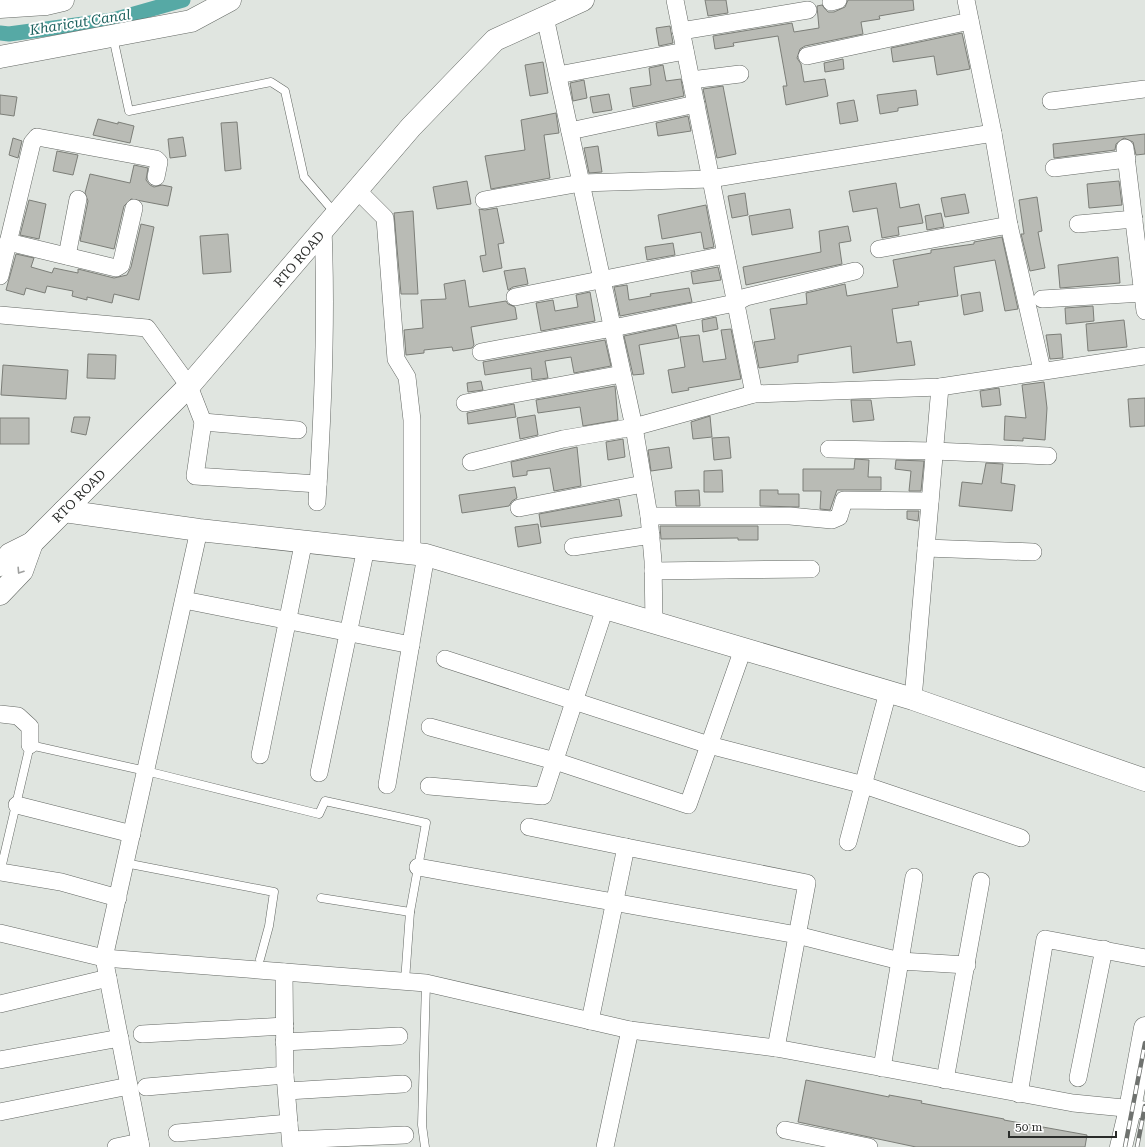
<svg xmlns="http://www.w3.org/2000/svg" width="1145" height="1147" font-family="'Roboto Serif',serif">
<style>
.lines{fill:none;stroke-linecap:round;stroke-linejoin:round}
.canal{stroke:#56a9a5;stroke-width:15}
.building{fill:#b9bbb5;stroke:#7c7e78}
.lane-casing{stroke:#646864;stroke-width:9}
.street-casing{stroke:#646864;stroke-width:18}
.secondary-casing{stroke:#646864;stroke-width:23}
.lane{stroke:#fff;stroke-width:8}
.street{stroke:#fff;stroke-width:17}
.secondary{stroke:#fff;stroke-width:22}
.rail-casing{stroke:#6f726f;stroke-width:4.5}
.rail{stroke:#fff;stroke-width:3;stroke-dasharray:9;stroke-linecap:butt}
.oneway{stroke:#9fa09f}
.labels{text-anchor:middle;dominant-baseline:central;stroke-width:4;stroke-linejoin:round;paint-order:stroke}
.street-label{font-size:13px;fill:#2a2c2a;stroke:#fff}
.water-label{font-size:14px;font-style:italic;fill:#1e625f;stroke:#fff}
</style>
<rect width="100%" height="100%" fill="#e0e5e0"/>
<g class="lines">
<path class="canal" d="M 0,33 L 9,34 L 113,20 L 183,0"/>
</g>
<g class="building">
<path d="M 705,0 L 726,0 L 728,13 L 708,16 Z"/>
<path d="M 848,0 L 913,0 L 914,10 L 879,16 L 880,19 L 861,22 L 863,34 L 805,46 L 800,49 L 797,58 L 801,64 L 804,82 L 825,79 L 828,96 L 786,105 L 783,86 L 787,86 L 778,36 L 733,43 L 734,46 L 715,49 L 713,36 L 792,23 L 794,32 L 819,28 L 817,6 L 822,5 L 828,12 L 834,12 L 845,7 Z"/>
<path d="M 670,26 L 673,43 L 659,46 L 656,28 Z"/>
<path d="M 962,33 L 970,69 L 937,75 L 934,56 L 893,62 L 891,48 Z"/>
<path d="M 843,59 L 844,69 L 825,72 L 824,63 Z"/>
<path d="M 543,62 L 548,93 L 530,96 L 525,65 Z"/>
<path d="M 663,65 L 666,81 L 681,79 L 684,96 L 633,107 L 630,88 L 651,85 L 649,68 Z"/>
<path d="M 584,80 L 587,98 L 573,101 L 570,83 Z"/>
<path d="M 723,86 L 736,154 L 717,158 L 703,89 Z"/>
<path d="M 916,90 L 918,105 L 898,108 L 898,111 L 880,114 L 877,95 Z"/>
<path d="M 609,94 L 612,110 L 593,113 L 590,97 Z"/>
<path d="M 0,95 L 17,97 L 14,116 L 0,114 Z"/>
<path d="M 854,100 L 858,121 L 840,124 L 837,103 Z"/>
<path d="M 556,113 L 559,133 L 544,135 L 550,178 L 491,189 L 485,156 L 525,150 L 521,120 Z"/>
<path d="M 688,116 L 691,131 L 658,136 L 656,123 Z"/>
<path d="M 98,119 L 118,124 L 118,122 L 134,126 L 130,143 L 93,135 Z"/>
<path d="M 237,122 L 241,169 L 225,171 L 221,123 Z"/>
<path d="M 1145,134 L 1145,154 L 1136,155 L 1133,142 L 1124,138 L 1116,144 L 1115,150 L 1054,158 L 1053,144 Z"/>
<path d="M 183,137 L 186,156 L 170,158 L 168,139 Z"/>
<path d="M 13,138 L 22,141 L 18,158 L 9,155 Z"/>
<path d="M 598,146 L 602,172 L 589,173 L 584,148 Z"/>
<path d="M 57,151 L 78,155 L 73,175 L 53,171 Z"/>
<path d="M 134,165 L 148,168 L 146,180 L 150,185 L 154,187 L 162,185 L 172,187 L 168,206 L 131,199 L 124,206 L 114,249 L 80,241 L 88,201 L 85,193 L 90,174 L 130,183 Z"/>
<path d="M 467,181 L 471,204 L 437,209 L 433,187 Z"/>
<path d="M 1119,181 L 1122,205 L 1089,208 L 1087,184 Z"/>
<path d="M 896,183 L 900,208 L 919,204 L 923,223 L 898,227 L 899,235 L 882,238 L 877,208 L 853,212 L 849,191 Z"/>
<path d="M 745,193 L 748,215 L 732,218 L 728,196 Z"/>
<path d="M 965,194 L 969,213 L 945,217 L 941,198 Z"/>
<path d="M 1037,197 L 1042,231 L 1038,232 L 1045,268 L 1030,271 L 1021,234 L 1024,234 L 1019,200 Z"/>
<path d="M 29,200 L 46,204 L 39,239 L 20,235 Z"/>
<path d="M 706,205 L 714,247 L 704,249 L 701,232 L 662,239 L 658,215 Z"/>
<path d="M 497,208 L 504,243 L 498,244 L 502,268 L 483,272 L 480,256 L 486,255 L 479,209 L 485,210 Z"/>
<path d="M 790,209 L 793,228 L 752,235 L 749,216 Z"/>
<path d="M 413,211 L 418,294 L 401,294 L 394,213 Z"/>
<path d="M 941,213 L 944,227 L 927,230 L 925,216 Z"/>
<path d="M 141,224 L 154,227 L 139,300 L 114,294 L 112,303 L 87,297 L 87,300 L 72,296 L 73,291 L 47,286 L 45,293 L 26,288 L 24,295 L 6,290 L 16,254 L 34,258 L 31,267 L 52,273 L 54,268 L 78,273 L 78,269 L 114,278 L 127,275 L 131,267 Z"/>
<path d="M 848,226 L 851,241 L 839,243 L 842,264 L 746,285 L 743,267 L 821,252 L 819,231 Z"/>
<path d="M 228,234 L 231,272 L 203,274 L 200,236 Z"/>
<path d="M 1002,237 L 1018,309 L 1005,311 L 995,260 L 954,267 L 958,296 L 918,302 L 919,305 L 892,309 L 897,343 L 911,341 L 915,365 L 853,373 L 851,346 L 798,355 L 798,362 L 759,368 L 754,342 L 775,339 L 770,309 L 807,304 L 806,293 L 845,284 L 847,296 L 898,287 L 893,260 L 931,253 L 931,250 L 974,244 L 974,242 Z"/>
<path d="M 673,243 L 675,255 L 647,260 L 645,247 Z"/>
<path d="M 1118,257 L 1120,283 L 1060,288 L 1058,265 Z"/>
<path d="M 718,267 L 721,280 L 693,284 L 691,272 Z"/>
<path d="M 525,268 L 528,284 L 513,287 L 508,290 L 504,271 Z"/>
<path d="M 465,280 L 469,307 L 506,301 L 508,304 L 515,307 L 517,319 L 471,327 L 474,345 L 472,348 L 453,351 L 452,347 L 424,350 L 424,353 L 406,355 L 404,330 L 423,328 L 421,300 L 446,299 L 444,284 Z"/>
<path d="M 627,285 L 629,300 L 651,296 L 650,294 L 689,288 L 692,302 L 620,316 L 614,287 Z"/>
<path d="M 590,292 L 595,321 L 541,331 L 536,303 L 553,300 L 555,311 L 578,307 L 576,295 Z"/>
<path d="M 980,292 L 983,311 L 964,315 L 961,295 Z"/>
<path d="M 1093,306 L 1094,321 L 1066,324 L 1065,308 Z"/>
<path d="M 716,317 L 718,329 L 703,332 L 702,320 Z"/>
<path d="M 1124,320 L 1127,347 L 1088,351 L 1086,324 Z"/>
<path d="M 676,325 L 679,338 L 639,345 L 644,374 L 633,375 L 624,336 Z"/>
<path d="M 731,329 L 741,379 L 688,388 L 689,390 L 672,393 L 668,370 L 685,367 L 680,337 L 699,335 L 703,362 L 726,359 L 721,330 Z"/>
<path d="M 1061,334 L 1063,358 L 1050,359 L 1046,335 Z"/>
<path d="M 605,340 L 611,366 L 574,373 L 571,357 L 545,361 L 548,378 L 532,380 L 531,368 L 485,375 L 483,362 Z"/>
<path d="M 88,354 L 116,355 L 115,379 L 87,378 Z"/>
<path d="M 3,365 L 68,370 L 66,399 L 1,395 Z"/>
<path d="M 481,381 L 483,390 L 468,392 L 467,383 Z"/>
<path d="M 1044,382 L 1047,408 L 1045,440 L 1023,438 L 1023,441 L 1004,440 L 1005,416 L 1026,418 L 1022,385 Z"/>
<path d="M 615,386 L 618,420 L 583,426 L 580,407 L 538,413 L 536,400 Z"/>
<path d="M 999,388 L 1001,405 L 982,407 L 980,391 Z"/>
<path d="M 1145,398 L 1145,426 L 1130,427 L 1128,399 Z"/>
<path d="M 851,400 L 871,400 L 874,420 L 853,422 Z"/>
<path d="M 514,404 L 516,417 L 468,424 L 467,413 Z"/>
<path d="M 535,415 L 538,435 L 520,439 L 517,418 Z"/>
<path d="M 710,416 L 712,437 L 693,439 L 691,422 Z"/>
<path d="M 74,417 L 90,417 L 86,435 L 71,432 Z"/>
<rect x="0" y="418" width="29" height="26"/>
<path d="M 729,437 L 731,458 L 714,460 L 712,438 Z"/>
<path d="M 623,439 L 625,457 L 608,460 L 606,442 Z"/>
<path d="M 577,447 L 581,486 L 554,491 L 550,468 L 527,471 L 527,475 L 513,477 L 511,462 Z"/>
<path d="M 669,447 L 672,468 L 651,471 L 648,450 Z"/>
<path d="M 855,459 L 869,460 L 868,477 L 881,477 L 881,490 L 837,490 L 830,510 L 820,509 L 821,491 L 803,491 L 803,469 L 854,469 Z"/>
<path d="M 896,460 L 924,461 L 921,491 L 909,491 L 911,471 L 895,469 Z"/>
<path d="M 986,463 L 1003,464 L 1001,483 L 1015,485 L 1012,511 L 959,506 L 962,482 L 982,484 Z"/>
<path d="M 722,470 L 723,492 L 704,492 L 704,471 Z"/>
<path d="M 515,487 L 517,498 L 512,501 L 509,506 L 462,513 L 459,495 Z"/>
<path d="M 699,490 L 700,506 L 676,506 L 675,491 Z"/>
<path d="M 760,490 L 778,490 L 778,494 L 799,494 L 799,507 L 760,506 Z"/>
<path d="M 619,499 L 622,516 L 541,527 L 539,514 Z"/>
<path d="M 907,511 L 919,511 L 918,521 L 907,519 Z"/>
<path d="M 538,524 L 541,543 L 518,547 L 515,527 Z"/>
<path d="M 660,526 L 758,526 L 758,540 L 738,540 L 738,538 L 661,539 Z"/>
<path d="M 806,1080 L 889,1097 L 889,1095 L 922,1101 L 921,1103 L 1004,1119 L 1004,1120 L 1087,1135 L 1085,1147 L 916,1147 L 798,1122 Z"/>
</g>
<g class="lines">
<defs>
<g id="lane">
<path d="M 113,37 L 129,111 L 271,82 L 285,91 L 304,177 L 335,213"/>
<path d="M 125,863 L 274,892 L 269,926 L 260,959"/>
<path d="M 0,873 L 30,745 L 146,771 L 319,814 L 325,801 L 426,823 L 410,912 L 405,981"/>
<path d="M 321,898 L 410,912"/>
<path d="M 425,1147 L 422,1125 L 426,983"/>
</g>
<g id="street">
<path d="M 675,0 L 754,394"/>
<path d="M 966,0 L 993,133 L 1009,225 L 1042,370"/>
<path d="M 831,2 L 838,0"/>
<path d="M 545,17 L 634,427 L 649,516 L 653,561 L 654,623"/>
<path d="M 681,31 L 808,10"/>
<path d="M 807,56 L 970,21"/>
<path d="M 558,75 L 685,51"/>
<path d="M 691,80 L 740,74"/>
<path d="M 1051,101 L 1145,89"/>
<path d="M 570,131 L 696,104"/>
<path d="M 1125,148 L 1145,311"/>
<path d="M 1054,168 L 1127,159"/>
<path d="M 357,190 L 385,218 L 396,359 L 407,377 L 412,420 L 412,553"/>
<path d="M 484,200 L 581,183 L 710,179 L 993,133"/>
<path d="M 1078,224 L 1134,219"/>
<path d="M 8,242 L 116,268 L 121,265 L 134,208"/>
<path d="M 879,249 L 1009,225"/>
<path d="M 67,256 L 78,199"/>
<path d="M 0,276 L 32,143 L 37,137 L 156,159 L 159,162 L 156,177"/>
<path d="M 515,297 L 725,255"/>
<path d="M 1042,299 L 1143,293"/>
<path d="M 0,315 L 147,328 L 189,386 L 203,422 L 195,476 L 318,484"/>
<path d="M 481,352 L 613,328 L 735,303 L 746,297 L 855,271"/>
<path d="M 465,403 L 622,374"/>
<path d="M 203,422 L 298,430"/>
<path d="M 829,449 L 934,451 L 1048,456"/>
<path d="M 471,462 L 563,439 L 634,427 L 754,394 L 940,387 L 1145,356"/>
<path d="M 317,502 C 323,411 327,320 323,230"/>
<path d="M 519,508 L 643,484"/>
<path d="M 649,516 L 790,516 L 832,520 L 839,517 L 844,500 L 930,501"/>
<path d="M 573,547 L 651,535"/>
<path d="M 926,548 L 1033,552"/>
<path d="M 653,571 L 811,569"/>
<path d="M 184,600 L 411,645"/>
<path d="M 445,659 L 709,745 L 864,785 L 1021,838"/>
<path d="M 913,699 L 940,387"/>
<path d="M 0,714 L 18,716 L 30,727 L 30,745"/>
<path d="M 430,727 L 555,761 L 688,805 L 743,649"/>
<path d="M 260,755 L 304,540"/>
<path d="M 319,773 L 366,548"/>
<path d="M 387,785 L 426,555"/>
<path d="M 429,786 L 543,796 L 605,608"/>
<path d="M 17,805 L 132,834"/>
<path d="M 529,827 L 626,847"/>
<path d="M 848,842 L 888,692"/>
<path d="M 418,867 L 797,935 L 900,961 L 967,965"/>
<path d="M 0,872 L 61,882 L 118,898"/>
<path d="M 0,933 L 104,958 L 426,983 L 630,1030 L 776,1048 L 1073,1103 L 1145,1110"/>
<path d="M 284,972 L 285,1075 L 291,1147"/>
<path d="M 0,1004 L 108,978"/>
<path d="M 590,1021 L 626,847 L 807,883 L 776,1048"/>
<path d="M 142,1034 L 285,1026"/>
<path d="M 284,1042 L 399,1036"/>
<path d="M 0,1060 L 120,1038"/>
<path d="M 882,1068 L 914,877"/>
<path d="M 1078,1078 L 1104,949"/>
<path d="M 945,1080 L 981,881"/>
<path d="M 146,1087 L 285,1075"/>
<path d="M 287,1091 L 403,1084"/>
<path d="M 1019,1094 L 1045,939 L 1145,958"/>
<path d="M 0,1112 L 129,1086"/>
<path d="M 785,1130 L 869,1147"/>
<path d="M 177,1133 L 289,1123"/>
<path d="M 291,1140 L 405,1135"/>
<path d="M 116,1147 L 140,1142"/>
<path d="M 141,1147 L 104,958 L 199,530"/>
<path d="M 605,1147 L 630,1030"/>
</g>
<g id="secondary">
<path d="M 0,7 L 46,4 L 63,0"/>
<path d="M 0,57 L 191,21 L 230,0"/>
<path d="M 64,511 L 199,530 L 426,555 L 913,699 L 1145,780"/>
<path d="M 0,565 L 10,554 L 32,543 L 189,386 L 411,127 L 495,40 L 583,0"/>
<path d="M 0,594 L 22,571 L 32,543"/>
<path d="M 1121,1147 L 1130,1109 L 1145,1028"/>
</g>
</defs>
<use href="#lane" class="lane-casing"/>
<use href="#street" class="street-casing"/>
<use href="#secondary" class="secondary-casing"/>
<use href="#lane" class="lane"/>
<use href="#street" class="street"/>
<use href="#secondary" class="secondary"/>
<defs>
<g id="rail">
<path d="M 1125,1147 L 1145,1043"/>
<path d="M 1137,1147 L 1145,1106"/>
</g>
</defs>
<use href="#rail" class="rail-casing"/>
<use href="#rail" class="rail"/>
</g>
<defs><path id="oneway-chevron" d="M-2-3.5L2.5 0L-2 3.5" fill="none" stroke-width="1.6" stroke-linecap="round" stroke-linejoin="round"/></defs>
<use class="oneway" href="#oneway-chevron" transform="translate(20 571) rotate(123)"/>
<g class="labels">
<g class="street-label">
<text transform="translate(299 259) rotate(-49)">RTO ROAD</text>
<text transform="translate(79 496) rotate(-45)">RTO ROAD</text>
</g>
<g class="water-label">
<text transform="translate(80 22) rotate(-9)">Kharicut Canal</text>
</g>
</g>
<path d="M1009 1131v6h107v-6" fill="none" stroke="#2a2c2a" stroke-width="2"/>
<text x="1015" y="1131" font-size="12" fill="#2a2c2a" stroke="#ffffff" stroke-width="3" paint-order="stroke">50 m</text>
</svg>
